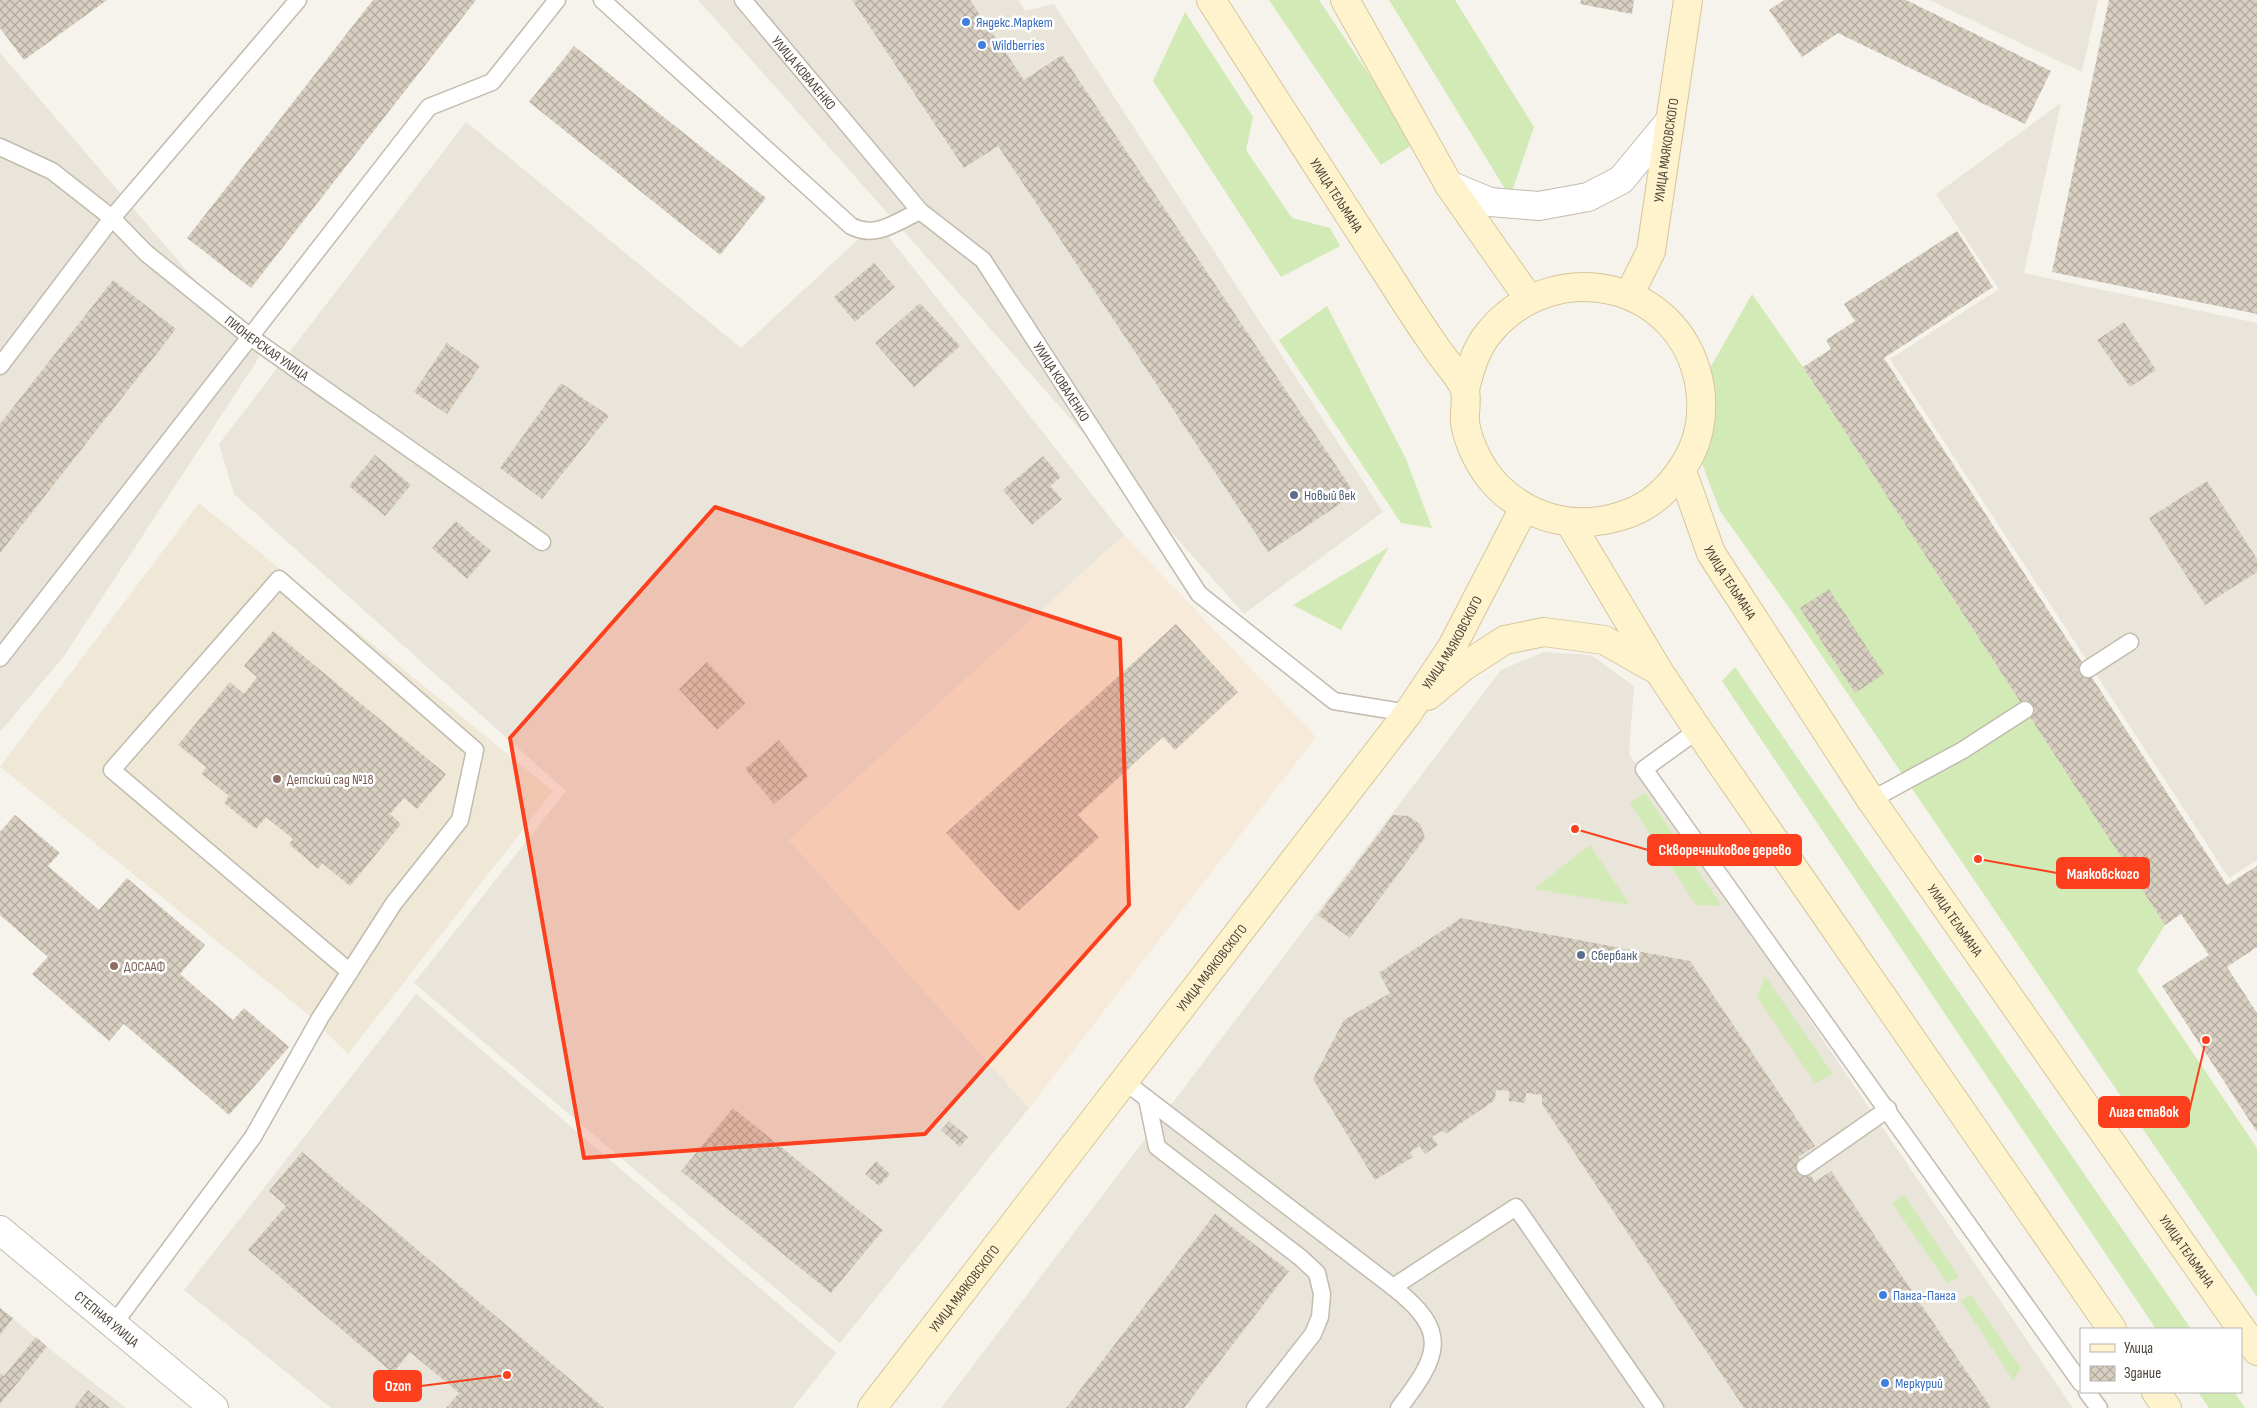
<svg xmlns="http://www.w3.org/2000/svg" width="2257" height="1408" font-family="'Sofia Sans Condensed',sans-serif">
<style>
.residential{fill:#eae5da}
.commercial{fill:#f7ead8}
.education{fill:#efe8d6}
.grass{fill:#d2eab5}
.building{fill:url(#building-cross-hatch)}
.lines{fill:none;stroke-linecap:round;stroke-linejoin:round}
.service-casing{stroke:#c2bbae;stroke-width:19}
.tertiary-casing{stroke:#c2bbae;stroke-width:30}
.secondary-casing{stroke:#d6c79b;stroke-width:30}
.service{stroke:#fff;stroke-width:16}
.tertiary{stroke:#fff;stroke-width:28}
.secondary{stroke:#fff3cd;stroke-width:28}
.marked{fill:#fc3f1d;fill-opacity:0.2;stroke:#fc3f1d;stroke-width:4;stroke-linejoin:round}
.shop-dot{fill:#3f7fe0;stroke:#fff;stroke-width:2}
.service-dot{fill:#5c6f8a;stroke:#fff;stroke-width:2}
.education-dot{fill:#8d6e63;stroke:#fff;stroke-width:2}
.labels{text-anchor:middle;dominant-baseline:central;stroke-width:5;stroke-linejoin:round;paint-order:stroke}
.shop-label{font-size:14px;fill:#366cbe;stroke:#fff;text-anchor:start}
.street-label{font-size:14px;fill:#4b4439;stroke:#fff}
.service-label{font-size:14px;fill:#4e5e75;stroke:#fff;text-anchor:start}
.education-label{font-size:14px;fill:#785e54;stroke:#fff;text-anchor:start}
.leader{fill:none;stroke:#fc3f1d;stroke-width:2}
.callout-dot{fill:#fc3f1d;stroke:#fff;stroke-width:2}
.callout{fill:#fc3f1d;stroke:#fc3f1d;stroke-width:2}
.callout-label{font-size:15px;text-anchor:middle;font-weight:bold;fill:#fff}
</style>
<defs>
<pattern id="building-cross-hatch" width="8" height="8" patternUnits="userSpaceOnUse" patternTransform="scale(1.25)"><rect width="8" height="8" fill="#d8cfc1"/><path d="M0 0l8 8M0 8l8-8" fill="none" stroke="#b1aa9e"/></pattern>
</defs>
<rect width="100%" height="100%" fill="#f6f3ec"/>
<g class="residential">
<path d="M 698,0 L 1018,0 L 1025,11 L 1054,4 L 1383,512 L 1244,614 Z"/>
<path d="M 1929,0 L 2098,0 L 2082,72 Z"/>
<path d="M 0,53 L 260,356 L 64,656 L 0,732 Z"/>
<path d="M 2061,103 L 2024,273 L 2257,323 L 2257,860 L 2229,878 L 1890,359 L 1999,289 L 1936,194 Z"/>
<path d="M 466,122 L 741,348 L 877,222 L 1124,535 L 789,840 L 1029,1108 L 840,1343 L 414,983 L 566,791 L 234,494 L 219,444 Z"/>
<path d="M 1544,652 L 1591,655 L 1634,686 L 1629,754 L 2073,1408 L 941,1408 L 1501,670 Z"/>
<path d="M 416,994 L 836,1353 L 793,1408 L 331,1408 L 184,1290 Z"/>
<path d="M 0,1308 L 47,1347 L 126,1408 L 0,1408 Z"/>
</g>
<path class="commercial" d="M 1124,535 L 1316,737 L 1029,1108 L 789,840 Z"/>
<path class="education" d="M 199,503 L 553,791 L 348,1054 L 304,1011 L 0,767 Z"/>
<g class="grass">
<path d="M 1269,0 L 1319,0 L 1415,143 L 1381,165 Z"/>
<path d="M 1389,0 L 1455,0 L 1534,127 L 1510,197 Z"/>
<path d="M 1185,12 L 1253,117 L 1246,150 L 1292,218 L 1330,228 L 1340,246 L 1281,277 L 1153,81 Z"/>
<path d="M 1752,294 L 1803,367 L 2165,925 L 2137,970 L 2257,1148 L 2257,1297 L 1795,616 L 1720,511 L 1696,448 L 1705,377 Z"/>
<path d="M 1327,306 L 1406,459 L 1432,528 L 1401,523 L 1279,340 Z"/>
<path d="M 1389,547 L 1341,630 L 1293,605 Z"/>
<path d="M 1735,667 L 2191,1329 L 2156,1329 L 1722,681 Z"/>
<path d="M 1645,793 L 1722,906 L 1696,905 L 1630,803 Z"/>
<path d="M 1590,845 L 1630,905 L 1534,889 Z"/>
<path d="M 1765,976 L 1833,1074 L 1815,1083 L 1757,997 Z"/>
<path d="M 1904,1195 L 1959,1277 L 1947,1283 L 1892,1203 Z"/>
<path d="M 1971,1295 L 2021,1368 L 2013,1380 L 1961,1301 Z"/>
<path d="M 2198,1392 L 2234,1392 L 2245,1408 L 2209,1408 Z"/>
</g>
<g class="building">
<path d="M 0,0 L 107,0 L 24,60 L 0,28 Z"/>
<path d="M 373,0 L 476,0 L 251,288 L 187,238 Z"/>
<path d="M 852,0 L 970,0 L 1024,80 L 1062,55 L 1355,494 L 1268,552 L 998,146 L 964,168 Z"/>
<path d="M 1581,0 L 1634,0 L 1632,14 L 1580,4 Z"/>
<path d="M 1784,0 L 1906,0 L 2051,71 L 2025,124 L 1838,33 L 1802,57 L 1769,10 Z"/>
<path d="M 2109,0 L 2257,0 L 2257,314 L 2052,272 Z"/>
<path d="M 574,46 L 766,198 L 720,255 L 529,102 Z"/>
<path d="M 1957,231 L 1993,287 L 1884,358 L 2227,885 L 2257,866 L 2257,947 L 2227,967 L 2257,1013 L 2257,1132 L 2162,986 L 2209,955 L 2181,914 L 2165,925 L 1803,367 L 1831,349 L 1826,340 L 1855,321 L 1844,304 Z"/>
<path d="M 874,263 L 895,287 L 855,322 L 834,297 Z"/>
<path d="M 113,280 L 176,329 L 0,553 L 0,424 Z"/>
<path d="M 920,303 L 960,346 L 914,387 L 875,343 Z"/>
<path d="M 2124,322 L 2156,370 L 2130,387 L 2097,340 Z"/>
<path d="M 447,343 L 480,366 L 447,414 L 414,392 Z"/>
<path d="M 561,383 L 609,416 L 542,499 L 500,468 Z"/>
<path d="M 375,455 L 411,485 L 385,516 L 349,486 Z"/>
<path d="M 1043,456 L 1061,477 L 1050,486 L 1062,499 L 1032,525 L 1003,490 Z"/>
<path d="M 2207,481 L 2257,559 L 2257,572 L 2205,605 L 2149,518 Z"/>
<path d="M 456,521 L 491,551 L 467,579 L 432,548 Z"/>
<path d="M 1829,589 L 1884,674 L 1855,693 L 1800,608 Z"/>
<path d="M 1176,624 L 1238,692 L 1175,750 L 1163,737 L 1078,815 L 1099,837 L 1018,911 L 946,833 Z"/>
<path d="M 273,631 L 446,774 L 417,809 L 404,798 L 390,814 L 401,824 L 350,886 L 322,863 L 318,869 L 289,844 L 293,839 L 266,817 L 256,829 L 224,803 L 229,796 L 202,774 L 206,767 L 178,745 L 230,682 L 244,694 L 257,677 L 244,666 Z"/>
<path d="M 707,662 L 746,703 L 717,730 L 679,689 Z"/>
<path d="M 779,740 L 808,776 L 774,804 L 745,769 Z"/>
<path d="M 15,815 L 60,853 L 48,866 L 99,910 L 127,878 L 205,945 L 180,974 L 233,1020 L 244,1008 L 289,1047 L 229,1115 L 124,1024 L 109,1041 L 32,974 L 48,957 L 0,915 L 0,832 Z"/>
<path d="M 1393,815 L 1408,816 L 1420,824 L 1425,838 L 1350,938 L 1318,915 Z"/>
<path d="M 1461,918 L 1690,961 L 1815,1146 L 1798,1157 L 1815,1182 L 1831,1171 L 1991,1408 L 1744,1408 L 1542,1104 L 1542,1095 L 1526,1093 L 1525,1103 L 1509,1101 L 1509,1091 L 1496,1090 L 1495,1100 L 1447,1133 L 1441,1131 L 1432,1137 L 1438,1145 L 1425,1154 L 1419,1146 L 1410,1152 L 1413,1157 L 1375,1180 L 1313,1079 L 1344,1020 L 1390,993 L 1379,973 Z"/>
<path d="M 733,1108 L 883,1230 L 831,1293 L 681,1171 Z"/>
<path d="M 949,1121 L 968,1137 L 960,1147 L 941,1130 Z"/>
<path d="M 302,1152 L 604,1408 L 446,1408 L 459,1393 L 410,1352 L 393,1373 L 248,1250 L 286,1206 L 269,1191 Z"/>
<path d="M 876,1161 L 890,1174 L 879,1186 L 865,1174 Z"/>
<path d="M 1215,1214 L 1289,1271 L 1184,1408 L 1066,1408 Z"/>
<path d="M 0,1308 L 13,1318 L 0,1335 Z"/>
<path d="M 36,1337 L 47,1347 L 0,1404 L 0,1373 L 4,1376 Z"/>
<path d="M 88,1390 L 110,1408 L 74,1408 Z"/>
</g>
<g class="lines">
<defs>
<g id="service">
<path d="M 602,0 L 851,226 C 876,239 896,222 920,211"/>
<path id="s1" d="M 743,0 L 920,211 L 983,260 L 1199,594 L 1334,701 L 1408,713"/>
<path id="s2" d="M 0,147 L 52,171 L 112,218 L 146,253 L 249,336 L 542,542"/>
<path d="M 0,366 L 112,218 L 298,0"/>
<path d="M 0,658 L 429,107 L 492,82 L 557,0"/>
<path d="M 2088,669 L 2130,642"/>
<path d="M 1698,730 L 1644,769 L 2081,1383"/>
<path d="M 1871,800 L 1963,750 L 2025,710"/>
<path d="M 1124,1081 L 1393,1287 L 1516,1207 L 1655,1408"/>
<path d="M 1147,1099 L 1157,1147 L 1301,1258 L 1317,1273 L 1322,1294 L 1320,1317 L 1313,1334 L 1255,1408"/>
<path d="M 1805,1167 L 1888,1109"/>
<path d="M 1393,1287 C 1451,1332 1439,1356 1399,1408"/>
<path d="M 113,1325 L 253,1137 L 320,1018 L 394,903 L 460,820 L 475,750 L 279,579 L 112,770 L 350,972"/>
<path d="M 2087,1392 L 2099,1408"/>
</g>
<g id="tertiary">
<path d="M 1449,185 L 1490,202 L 1539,206 L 1588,197 L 1621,180 L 1669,122"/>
<path id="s3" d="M 0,1230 L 214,1408"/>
</g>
<g id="secondary">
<path id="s4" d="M 1211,0 C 1271,94 1332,188 1392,281 C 1407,305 1423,329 1439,352 C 1447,363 1458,375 1464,387 C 1468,397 1464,412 1465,423 C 1469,446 1482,471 1498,487 C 1532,520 1576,530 1621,516 C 1653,507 1676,482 1691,453 C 1701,432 1703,410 1700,388 C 1684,282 1554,252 1488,334 C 1475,350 1470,370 1465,389"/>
<path d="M 1345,0 L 1449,185 L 1529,299"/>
<path id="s5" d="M 1629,295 L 1651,251 L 1688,0"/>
<path id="s6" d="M 1682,471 L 1711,553 L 1871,800 L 2257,1351"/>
<path d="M 1570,523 L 1658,670 L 1698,730 L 2112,1329"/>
<path d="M 1428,696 L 1463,667 L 1505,640 L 1544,632 L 1604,640 L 1655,669"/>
<path d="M 2156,1392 L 2167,1408"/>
<path id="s7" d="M 872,1408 L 1408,713 L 1452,647 L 1524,508"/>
</g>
</defs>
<use href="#service" class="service-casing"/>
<use href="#tertiary" class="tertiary-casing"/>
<use href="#secondary" class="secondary-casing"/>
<use href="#service" class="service"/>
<use href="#tertiary" class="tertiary"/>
<use href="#secondary" class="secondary"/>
</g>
<path class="marked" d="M 715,507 L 1120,639 L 1129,905 L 925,1134 L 584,1158 L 510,738 Z"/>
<g class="shop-dot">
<circle cx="966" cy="22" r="5"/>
<circle cx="982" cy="45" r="5"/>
<circle cx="1883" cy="1295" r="5"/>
<circle cx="1885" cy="1383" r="5"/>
</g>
<g class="service-dot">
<circle cx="1294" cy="495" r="5"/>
<circle cx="1581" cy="955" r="5"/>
</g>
<g class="education-dot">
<circle cx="277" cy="779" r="5"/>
<circle cx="114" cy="966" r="5"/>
</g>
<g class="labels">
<g class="shop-label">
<text x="976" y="22">Яндекс.Маркет</text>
<text x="992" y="45">Wildberries</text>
<text x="1893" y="1295">Панга-Панга</text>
<text x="1895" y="1383">Меркурий</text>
</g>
<g class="street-label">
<text stroke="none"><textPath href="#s1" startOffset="95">УЛИЦА КОВАЛЕНКО</textPath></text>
<text stroke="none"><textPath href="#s5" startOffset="151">УЛИЦА МАЯКОВСКОГО</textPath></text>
<text stroke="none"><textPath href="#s4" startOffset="232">УЛИЦА ТЕЛЬМАНА</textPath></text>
<text stroke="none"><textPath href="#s2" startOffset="336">ПИОНЕРСКАЯ УЛИЦА</textPath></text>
<text stroke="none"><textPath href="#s1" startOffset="500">УЛИЦА КОВАЛЕНКО</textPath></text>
<text stroke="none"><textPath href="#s6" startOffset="122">УЛИЦА ТЕЛЬМАНА</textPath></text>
<text stroke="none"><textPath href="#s7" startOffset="961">УЛИЦА МАЯКОВСКОГО</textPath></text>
<text stroke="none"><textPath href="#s6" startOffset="528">УЛИЦА ТЕЛЬМАНА</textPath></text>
<text stroke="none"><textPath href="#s7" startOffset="556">УЛИЦА МАЯКОВСКОГО</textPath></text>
<text stroke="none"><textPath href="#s6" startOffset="932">УЛИЦА ТЕЛЬМАНА</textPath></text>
<text stroke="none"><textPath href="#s7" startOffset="151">УЛИЦА МАЯКОВСКОГО</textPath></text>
<text stroke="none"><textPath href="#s3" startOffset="139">СТЕПНАЯ УЛИЦА</textPath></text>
</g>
<g class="service-label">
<text x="1304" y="495">Новый век</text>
<text x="1591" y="955">Сбербанк</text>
</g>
<g class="education-label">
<text x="287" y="779">Детский сад №18</text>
<text x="124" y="966">ДОСААФ</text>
</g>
</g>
<path class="leader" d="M1575 829L1648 850M1978 859L2057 873M2206 1040L2189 1112M507 1375L421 1386"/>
<g class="callout-dot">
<circle cx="1575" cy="829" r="5"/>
<circle cx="1978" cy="859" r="5"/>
<circle cx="2206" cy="1040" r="5"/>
<circle cx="507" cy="1375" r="5"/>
</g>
<g class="callout">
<rect x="1648" y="835" width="153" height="30" rx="5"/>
<rect x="2057" y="858" width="92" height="30" rx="5"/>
<rect x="2099" y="1097" width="90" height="30" rx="5"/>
<rect x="374" y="1371" width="47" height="30" rx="5"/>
</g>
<g class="callout-label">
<text x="1725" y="855">Скворечниковое дерево</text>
<text x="2103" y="879">Маяковского</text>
<text x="2144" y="1117">Лига ставок</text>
<text x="398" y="1391">Ozon</text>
</g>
<rect x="2080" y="1328" width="162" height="65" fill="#ffffff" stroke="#b7b4b0"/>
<rect x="2090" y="1344" width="25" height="8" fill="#fff3cd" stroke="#b7b4b0"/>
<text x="2124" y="1353" font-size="15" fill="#4b4439">Улица</text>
<rect x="2090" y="1366" width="25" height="15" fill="url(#building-cross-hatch)" stroke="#b7b4b0"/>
<text x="2124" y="1378" font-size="15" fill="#4b4439">Здание</text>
</svg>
